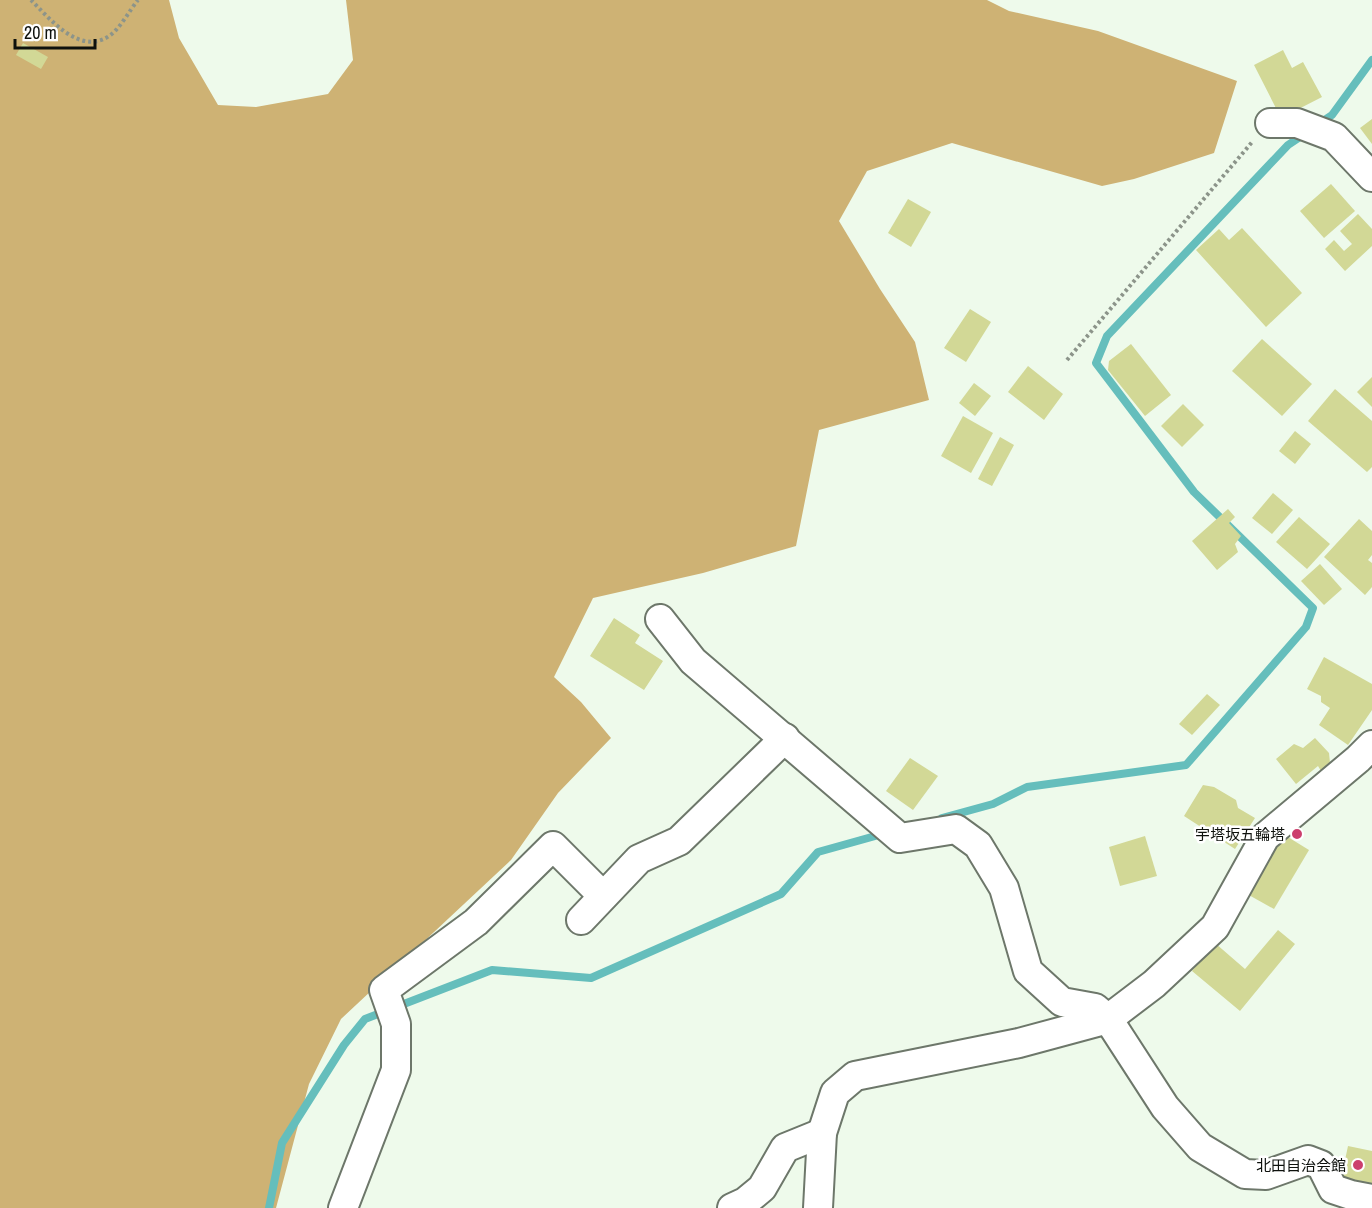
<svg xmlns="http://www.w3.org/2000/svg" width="1372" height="1208" font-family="'Archivo Narrow','Noto Sans JP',sans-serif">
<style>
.forest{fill:#ceb274}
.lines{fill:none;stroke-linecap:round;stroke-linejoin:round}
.stream{stroke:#65bebc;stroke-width:8}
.building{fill:#d2d896}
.minor-casing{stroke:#6d776a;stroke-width:32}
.path{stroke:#8c948a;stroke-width:4;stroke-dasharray:3 3;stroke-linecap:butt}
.minor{stroke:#fff;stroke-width:28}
.poi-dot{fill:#cc3f6d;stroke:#fff;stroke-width:2}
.labels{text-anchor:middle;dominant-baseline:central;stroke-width:5;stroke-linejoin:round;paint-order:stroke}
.poi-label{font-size:15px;fill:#0e110d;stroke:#fff;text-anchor:end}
</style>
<rect width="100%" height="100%" fill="#eefaeb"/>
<path class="forest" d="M 0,0 L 169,0 L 179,38 L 218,105 L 256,107 L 328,94 L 353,60 L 346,0 L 987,0 L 1009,11 L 1098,31 L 1237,81 L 1214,153 L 1134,179 L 1102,186 L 952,143 L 867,171 L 839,221 L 880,289 L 915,342 L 929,400 L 819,430 L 796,546 L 703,573 L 593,598 L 554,677 L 581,702 L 611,738 L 558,793 L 511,860 L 341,1019 L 309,1084 L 276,1208 L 0,1208 Z"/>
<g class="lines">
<g class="stream">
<path d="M 1317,125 L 1332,115 L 1372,60"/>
<path d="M 942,818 L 993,804 L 1027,787 L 1186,765 L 1306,627 L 1313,608 L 1194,492 L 1096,363 L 1107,336 L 1288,145 L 1306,133"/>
<path d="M 269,1208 L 282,1143 L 344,1045 L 365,1019 L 492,970 L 591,978 L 781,894 L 818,852 L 886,833"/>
</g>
</g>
<g class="building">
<path d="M 23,43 L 48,57 L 41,69 L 16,55 Z"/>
<path d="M 1283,50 L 1292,68 L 1303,62 L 1322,97 L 1281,118 L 1254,65 Z"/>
<path d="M 1372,119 L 1372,144 L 1360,128 Z"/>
<path d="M 1331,184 L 1355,211 L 1324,238 L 1300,211 Z"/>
<path d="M 908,199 L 931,212 L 911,247 L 888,233 Z"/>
<path d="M 1358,214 L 1372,229 L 1372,246 L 1345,271 L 1325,249 L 1334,240 L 1344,251 L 1352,244 L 1340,231 Z"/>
<path d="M 1242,228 L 1302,293 L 1266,327 L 1196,250 L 1219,229 L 1229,240 Z"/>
<path d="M 970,309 L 991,322 L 966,362 L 944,348 Z"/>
<path d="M 1262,339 L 1312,384 L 1282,416 L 1232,371 Z"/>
<path d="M 1131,344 L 1171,395 L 1145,416 L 1108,370 L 1109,361 Z"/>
<path d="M 1028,366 L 1063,394 L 1044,420 L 1008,392 Z"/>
<path d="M 1372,377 L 1372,407 L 1357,392 Z"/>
<path d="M 974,383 L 991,396 L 975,416 L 959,403 Z"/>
<path d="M 1335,389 L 1372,421 L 1372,467 L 1367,472 L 1308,421 Z"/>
<path d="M 1183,404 L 1204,425 L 1182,447 L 1161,426 Z"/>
<path d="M 963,416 L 993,433 L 971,473 L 941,456 Z"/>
<path d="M 1295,431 L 1311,444 L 1295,464 L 1279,451 Z"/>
<path d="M 1000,437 L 1014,445 L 992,486 L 978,479 Z"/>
<path d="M 1273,493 L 1293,510 L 1272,534 L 1252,518 Z"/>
<path d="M 1228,509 L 1235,517 L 1229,523 L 1241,536 L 1235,544 L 1238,552 L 1217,570 L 1192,541 Z"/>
<path d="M 1299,517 L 1330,544 L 1307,569 L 1276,542 Z"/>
<path d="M 1359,519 L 1372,531 L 1372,555 L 1368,560 L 1372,563 L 1372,587 L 1365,595 L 1324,557 Z"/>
<path d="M 1320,564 L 1342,589 L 1324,605 L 1301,581 Z"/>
<path d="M 614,618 L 640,635 L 635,643 L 663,661 L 644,690 L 590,656 Z"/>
<path d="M 1324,657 L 1372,684 L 1372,710 L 1348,745 L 1319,725 L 1330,708 L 1321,702 L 1321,696 L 1307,689 Z"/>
<path d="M 1207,694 L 1220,705 L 1192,735 L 1179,724 Z"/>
<path d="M 1315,738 L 1329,753 L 1330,763 L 1321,771 L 1318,766 L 1296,784 L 1276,759 L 1294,744 L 1303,748 Z"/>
<path d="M 910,758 L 938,776 L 913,810 L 886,791 Z"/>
<path d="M 1203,785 L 1214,787 L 1236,800 L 1238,808 L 1255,818 L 1235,849 L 1184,816 Z"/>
<path d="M 1283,834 L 1309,850 L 1274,909 L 1247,894 Z"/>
<path d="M 1145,836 L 1157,876 L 1120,886 L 1109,847 Z"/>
<path d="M 1278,930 L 1295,944 L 1240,1011 L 1192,971 L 1215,943 L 1245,969 Z"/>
<path d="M 1348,1146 L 1372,1151 L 1372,1186 L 1341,1179 Z"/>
</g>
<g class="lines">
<defs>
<g id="minor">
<path d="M 1270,123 L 1297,123 L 1334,137 L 1372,177"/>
<path d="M 660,619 L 693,661 L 900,838 L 956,829 L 978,845 L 1004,888 L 1028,971 L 1062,1002 L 1095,1008 L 1108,1019 L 1165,1107 L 1200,1147 L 1245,1174 L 1266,1175 L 1308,1160 L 1321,1165 L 1333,1189 L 1351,1195 L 1372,1199"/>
<path d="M 581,920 L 639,859 L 679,841 L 785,738"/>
<path d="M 343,1208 L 396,1070 L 396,1024 L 384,990 L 476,922 L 553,846 L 603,896"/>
<path d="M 732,1208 L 745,1202 L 762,1188 L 785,1148 L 822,1133"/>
<path d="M 818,1208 L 822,1133 L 835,1093 L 855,1076 L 1019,1043 L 1108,1019 L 1154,984 L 1215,927 L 1265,837 L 1358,759 L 1372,745"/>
</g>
</defs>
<use href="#minor" class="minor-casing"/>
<g class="path">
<path d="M 31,0 C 50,19 80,56 109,36 C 120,29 129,11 138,0"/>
<path d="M 1067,360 L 1253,141"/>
</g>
<use href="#minor" class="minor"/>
</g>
<g class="poi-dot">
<circle cx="1297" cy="834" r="6"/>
<circle cx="1358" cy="1165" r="6"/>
</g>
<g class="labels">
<g class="poi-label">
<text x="1285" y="834">宇塔坂五輪塔</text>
<text x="1346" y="1165">北田自治会館</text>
</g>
</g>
<path d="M15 39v9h80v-9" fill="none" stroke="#0e110d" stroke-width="3"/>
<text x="24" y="39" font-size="18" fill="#0e110d" stroke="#ffffff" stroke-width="4.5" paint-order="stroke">20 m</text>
</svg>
